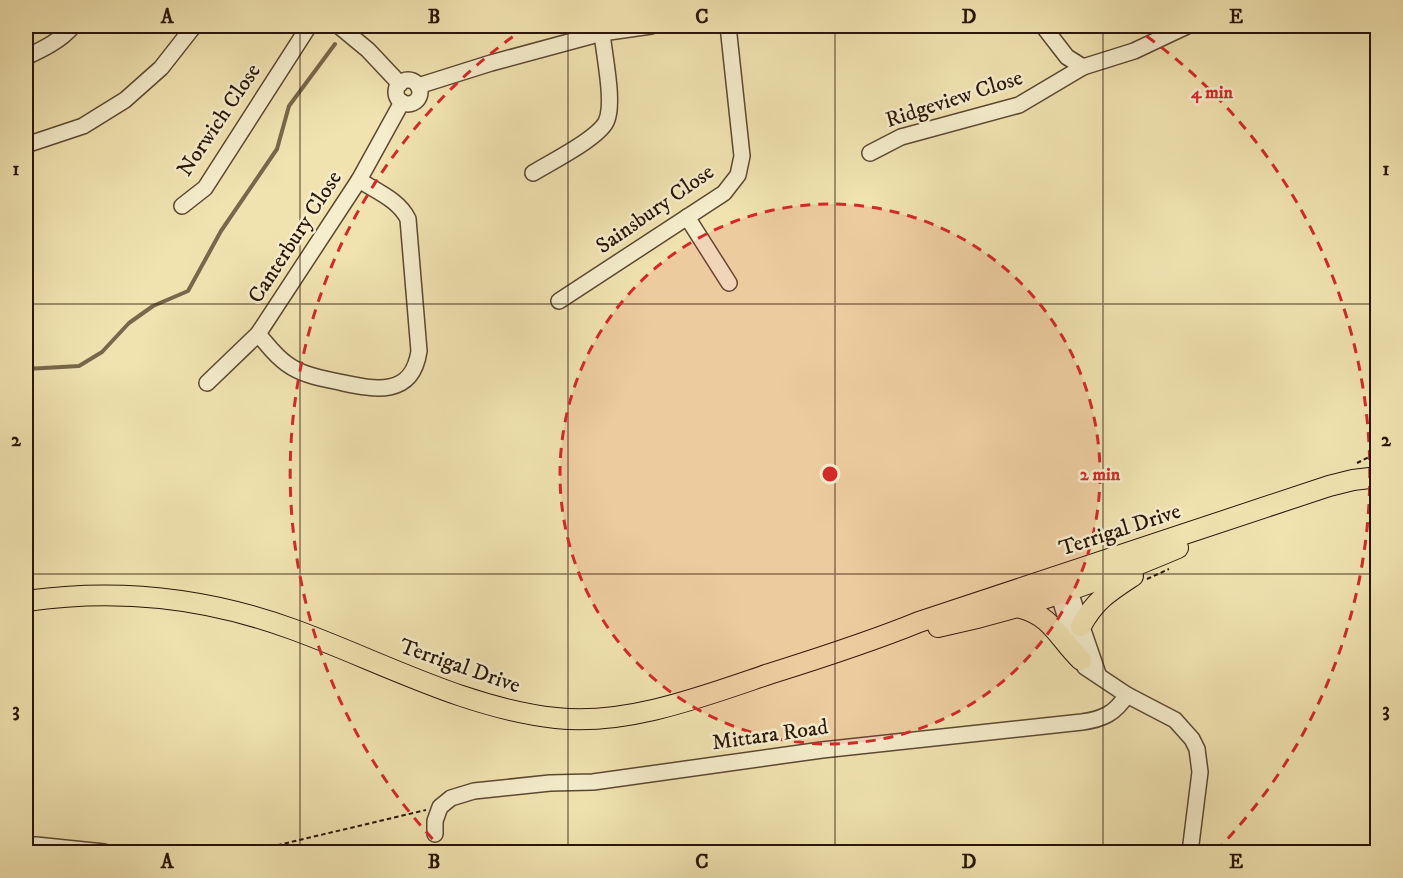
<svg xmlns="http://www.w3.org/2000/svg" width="1403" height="878" font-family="'IM FELL DW Pica',serif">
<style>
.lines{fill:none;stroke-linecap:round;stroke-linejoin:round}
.stream{stroke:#78674a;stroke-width:4}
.minor-casing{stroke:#5b4831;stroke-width:18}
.major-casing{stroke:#291507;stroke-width:22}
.path{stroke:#291507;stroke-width:2;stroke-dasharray:4.5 3;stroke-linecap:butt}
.minor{stroke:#f5edcc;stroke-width:15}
.major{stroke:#f0e3b0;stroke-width:20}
.grid{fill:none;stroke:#291507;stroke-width:1.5;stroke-opacity:0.55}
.ring{fill:none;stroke:#d62828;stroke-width:3;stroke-dasharray:10 8}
.labels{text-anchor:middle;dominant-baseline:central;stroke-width:5;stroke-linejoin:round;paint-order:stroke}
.street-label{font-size:22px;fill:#291507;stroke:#f5edcc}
.centre{fill:#d62828;stroke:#f5edcc;stroke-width:3}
.ring-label{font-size:18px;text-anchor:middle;font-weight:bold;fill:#d62828;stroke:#f5edcc;stroke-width:5;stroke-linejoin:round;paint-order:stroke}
.neatline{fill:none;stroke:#291507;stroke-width:2}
.grid-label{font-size:20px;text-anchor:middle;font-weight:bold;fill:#291507}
</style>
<rect width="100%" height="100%" fill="#f0e3b0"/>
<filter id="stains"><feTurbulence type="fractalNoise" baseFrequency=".00333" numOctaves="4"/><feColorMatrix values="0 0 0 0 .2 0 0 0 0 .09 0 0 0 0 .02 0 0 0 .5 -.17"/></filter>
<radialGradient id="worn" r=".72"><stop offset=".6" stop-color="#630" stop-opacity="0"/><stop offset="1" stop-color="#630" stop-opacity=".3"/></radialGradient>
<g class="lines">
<path class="stream" d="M 26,369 L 79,366 L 102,352 L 129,323 L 153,306 L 188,291 L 221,231 L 277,149 L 289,106 L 335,44"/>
<defs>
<g id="minor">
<path d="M 339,26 L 368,50 L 400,84"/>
<path d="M 1043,26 L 1067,57 L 1083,67 L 1134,51 L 1187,26"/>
<path d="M 26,57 C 43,49 60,41 73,26"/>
<circle cx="408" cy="92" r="12"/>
<path d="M 418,86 L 491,63 L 602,33 L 651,26"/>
<path d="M 26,145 L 83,126 L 125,100 L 161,68 L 194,26"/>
<path d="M 870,153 L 901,137 L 1019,105 L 1083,67"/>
<path d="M 533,173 C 551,162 597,139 606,122 C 615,104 604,55 602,33"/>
<path d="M 182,206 L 205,188 L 309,26"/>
<path d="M 687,217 L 729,283"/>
<path d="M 559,301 L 724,193 L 738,175 L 742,156 L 728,26"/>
<path d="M 258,334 C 267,344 275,356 287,364 C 302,375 320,378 339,382 C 372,389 412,399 419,351 L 408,219 C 399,200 376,191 359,180"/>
<path d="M 207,383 L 258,334 L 359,180 L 402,102"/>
<path d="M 1070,592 L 1098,674"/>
<path d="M 1059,596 L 1077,653 L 1085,667 L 1127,695 L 1175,720 L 1192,739 L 1197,749 L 1200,772 L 1190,852"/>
<path d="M 435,834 L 435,821 L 440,807 L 451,798 L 474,791 L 550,783 L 593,782 L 822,750 L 1082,722 C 1104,719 1115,713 1127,695"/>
<path d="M 26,846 L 36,845 L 104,852"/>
</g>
<g id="major">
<path d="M 26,601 C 118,588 204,597 292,629 C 378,660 464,708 556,718 C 626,726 704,696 769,674 C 820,658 870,642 919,622 L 1329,486 L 1353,480 L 1378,477"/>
<path d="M 1021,608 C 1052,616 1059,639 1081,660"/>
<path d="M 1081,626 C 1095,600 1110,591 1133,576"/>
<path d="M 938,627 C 1023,609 1098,582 1178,548"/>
</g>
</defs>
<use href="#minor" class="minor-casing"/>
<use href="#major" class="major-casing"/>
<g class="path">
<path d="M 1357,463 L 1371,456 L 1378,451"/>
<path d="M 1147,579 L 1169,569"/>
<path d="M 203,852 L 253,851 L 426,810"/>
</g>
<use href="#minor" class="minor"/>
<use href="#major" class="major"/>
</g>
<path class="grid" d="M 300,26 L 300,852M 568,26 L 568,852M 835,26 L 835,852M 1103,26 L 1103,852M 26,304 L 1378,304M 26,574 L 1378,574"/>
<circle cx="830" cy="474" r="270" fill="#d62828" fill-opacity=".12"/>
<g class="ring">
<circle cx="830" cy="474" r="270"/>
<path d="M445 852A540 540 0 0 1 528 26M1132 26A540 540 0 0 1 1215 852"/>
</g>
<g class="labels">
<g class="street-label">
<text transform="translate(954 99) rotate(-18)">Ridgeview Close</text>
<text transform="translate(219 120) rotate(-56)">Norwich Close</text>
<text transform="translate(655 209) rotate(-35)">Sainsbury Close</text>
<text transform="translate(295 237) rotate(-57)">Canterbury Close</text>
<text transform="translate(1120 530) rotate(-18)">Terrigal Drive</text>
<text transform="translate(460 666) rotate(19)">Terrigal Drive</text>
<text transform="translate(770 735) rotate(-8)">Mittara Road</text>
</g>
</g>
<circle cx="830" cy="474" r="9" class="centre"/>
<g class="ring-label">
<text x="1212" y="98">4 min</text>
<text x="1100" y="480">2 min</text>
</g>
<rect width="1403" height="878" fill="none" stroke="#f0e3b0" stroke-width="66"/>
<rect x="33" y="33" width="1337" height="812" class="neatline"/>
<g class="grid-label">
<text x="167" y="23">A</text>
<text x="434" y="23">B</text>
<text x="702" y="23">C</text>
<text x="969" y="23">D</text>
<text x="1236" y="23">E</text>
<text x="16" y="175">1</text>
<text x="1386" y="175">1</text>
<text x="16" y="446">2</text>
<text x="1386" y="446">2</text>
<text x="16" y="716">3</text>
<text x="1386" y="716">3</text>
<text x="167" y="868">A</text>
<text x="434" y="868">B</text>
<text x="702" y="868">C</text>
<text x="969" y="868">D</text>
<text x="1236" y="868">E</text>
</g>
<rect width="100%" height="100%" filter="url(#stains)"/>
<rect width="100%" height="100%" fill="url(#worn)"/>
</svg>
